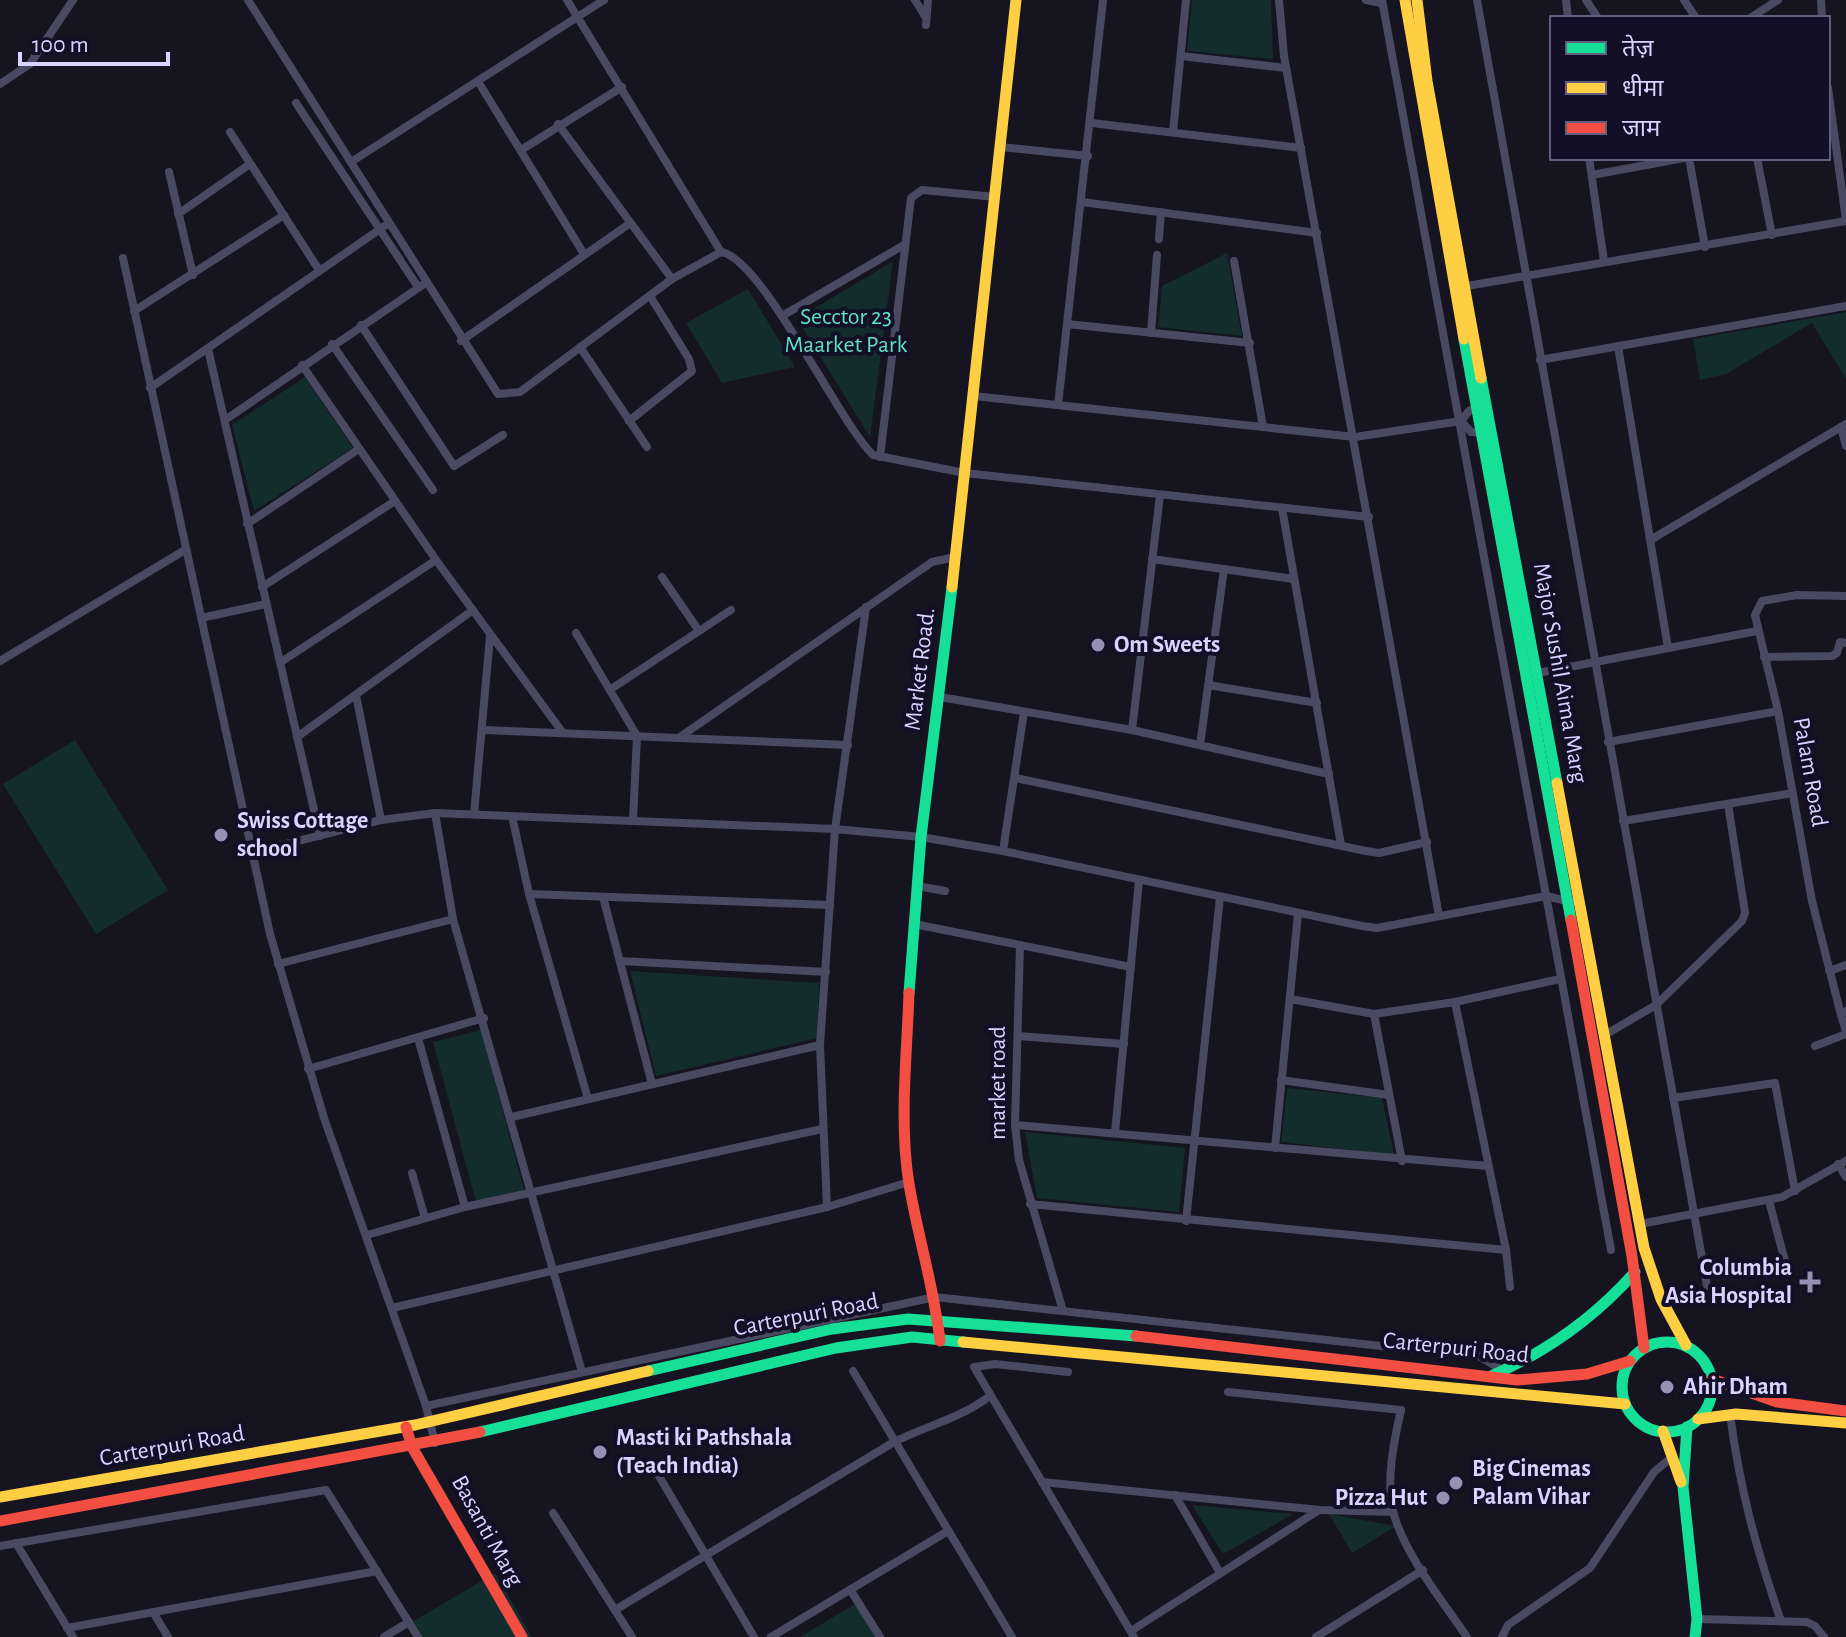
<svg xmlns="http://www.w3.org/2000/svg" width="1846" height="1637" font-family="'Alegreya Sans','Noto Sans Devanagari',sans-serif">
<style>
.green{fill:#132c2d}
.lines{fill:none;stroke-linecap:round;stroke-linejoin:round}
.street{stroke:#4a4962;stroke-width:8}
.fast{stroke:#16e098;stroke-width:11}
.slow{stroke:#ffcf43;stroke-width:11}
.jam{stroke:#f24e42;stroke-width:11}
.poi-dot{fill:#9591b1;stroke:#130f26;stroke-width:3}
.labels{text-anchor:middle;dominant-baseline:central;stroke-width:8;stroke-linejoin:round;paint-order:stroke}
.park-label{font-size:24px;fill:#5fe0c0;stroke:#130f26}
.poi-label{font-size:24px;font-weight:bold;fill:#d9d4ff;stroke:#130f26;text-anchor:start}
.street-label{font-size:24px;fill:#d9d4ff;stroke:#130f26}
</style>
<rect width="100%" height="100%" fill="#161421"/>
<g class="green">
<path d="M 1192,0 L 1271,0 L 1273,59 L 1187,51 Z"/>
<path d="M 1227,253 L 1242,336 L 1158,327 L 1162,286 Z"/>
<path d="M 893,261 L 870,437 L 797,319 Z"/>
<path d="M 748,289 L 795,367 L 722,383 L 686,323 Z"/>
<path d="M 1846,312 L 1846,379 L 1812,323 L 1726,374 L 1700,380 L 1693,339 Z"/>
<path d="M 305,377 L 353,448 L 254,511 L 232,425 Z"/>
<path d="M 75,740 L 168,890 L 96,934 L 3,784 Z"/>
<path d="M 630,971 L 819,983 L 817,1038 L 656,1076 Z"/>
<path d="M 481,1030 L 524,1190 L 476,1202 L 433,1042 Z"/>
<path d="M 1287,1088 L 1382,1098 L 1394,1155 L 1281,1142 Z"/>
<path d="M 1025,1132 L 1185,1148 L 1179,1212 L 1037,1198 Z"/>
<path d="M 1192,1505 L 1293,1514 L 1223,1554 Z"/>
<path d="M 1329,1514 L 1396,1526 L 1352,1553 Z"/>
<path d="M 495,1573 L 532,1637 L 421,1637 L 412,1622 Z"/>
<path d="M 857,1603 L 877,1637 L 800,1637 Z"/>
</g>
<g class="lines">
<g class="street">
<path d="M 248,0 L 498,394 L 520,392 L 672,279 L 721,252 C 762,258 838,421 873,455 L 965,473 L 1369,517"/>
<path d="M 567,0 L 721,252"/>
<path d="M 915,0 L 926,18"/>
<path d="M 1279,0 L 1284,56 L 1439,916"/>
<path d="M 1366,0 L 1382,3"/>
<path d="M 1382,0 L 1611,1250"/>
<path d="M 1477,0 L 1707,1286"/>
<path d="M 1566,0 L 1568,18"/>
<path d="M 1586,0 L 1598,18"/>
<path d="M 1684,0 L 1696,18"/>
<path d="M 1821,0 L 1822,18"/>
<path d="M 1750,18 L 1778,0"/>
<path d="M 926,25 L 928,0"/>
<path d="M 1181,56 L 1286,68"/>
<path d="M 479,83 L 584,254"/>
<path d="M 0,84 L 30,64 L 73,0"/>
<path d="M 1828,88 L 1846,220"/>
<path d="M 296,103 L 418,287"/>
<path d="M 1092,123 L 1301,148"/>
<path d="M 558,124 L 672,279"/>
<path d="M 230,132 L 319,270"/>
<path d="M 1173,132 L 1186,0"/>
<path d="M 1001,147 L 1088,156"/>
<path d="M 521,150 L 622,87"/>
<path d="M 1589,158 L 1604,261"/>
<path d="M 1689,158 L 1705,247"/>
<path d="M 1757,158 L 1772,235"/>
<path d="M 351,162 L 604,0"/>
<path d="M 169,172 L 193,275"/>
<path d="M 1592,175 L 1684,158"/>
<path d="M 1082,202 L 1317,233"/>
<path d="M 178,214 L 250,164"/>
<path d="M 1159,239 L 1161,212"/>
<path d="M 123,258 L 270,934 L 324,1118 L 426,1406 L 435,1443"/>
<path d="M 1234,261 L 1263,427"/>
<path d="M 1461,287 L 1846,221"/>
<path d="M 134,311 L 284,215"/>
<path d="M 782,316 L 904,245"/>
<path d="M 1067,324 L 1250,343"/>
<path d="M 361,325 L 454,466 L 503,435"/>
<path d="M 1151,333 L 1157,255"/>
<path d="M 461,341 L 629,224"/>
<path d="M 332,344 L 433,490"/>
<path d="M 1618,346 L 1668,648"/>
<path d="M 580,347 L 647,447"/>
<path d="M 208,349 L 320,836"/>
<path d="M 1540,360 L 1846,306"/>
<path d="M 302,365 L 436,560 L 563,733"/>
<path d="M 150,388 L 389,223"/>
<path d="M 973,396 L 1355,437 L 1461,421 L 1469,411 L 1478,407"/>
<path d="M 1058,405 L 1103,0"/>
<path d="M 225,420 L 427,282"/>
<path d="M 629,421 L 692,371 L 689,359 L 650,296"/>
<path d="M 1461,421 L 1471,432 L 1483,433"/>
<path d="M 1841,427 L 1846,446"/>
<path d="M 880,457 L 911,198 L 922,190 L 996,197"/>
<path d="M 1282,508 L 1341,845"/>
<path d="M 247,524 L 359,449"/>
<path d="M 1652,539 L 1846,424"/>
<path d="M 1152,559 L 1294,579"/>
<path d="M 662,577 L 699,631"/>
<path d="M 262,587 L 395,501"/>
<path d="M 201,618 L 266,604"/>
<path d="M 576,633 L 637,736 L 633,821"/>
<path d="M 1764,657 L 1832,656 L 1837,653 L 1840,642 L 1846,643"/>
<path d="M 0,661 L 185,550"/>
<path d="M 281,662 L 436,560"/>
<path d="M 1538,673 L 1757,631"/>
<path d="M 1208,685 L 1317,703"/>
<path d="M 611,689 L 731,610"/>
<path d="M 356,695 L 381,820"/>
<path d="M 940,697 L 1132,730 L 1329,774"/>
<path d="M 484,730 L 848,745"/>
<path d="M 1132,730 L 1160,495"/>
<path d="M 297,737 L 473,610"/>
<path d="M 680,737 L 932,562 L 955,557"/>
<path d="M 1608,742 L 1778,711"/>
<path d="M 1200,745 L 1224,569"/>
<path d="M 1015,778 L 1366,851 L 1379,853 L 1427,842"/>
<path d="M 435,813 L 453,919 L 582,1372"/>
<path d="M 474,814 L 490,636"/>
<path d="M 512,816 L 529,894 L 588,1099"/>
<path d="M 1623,821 L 1793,793"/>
<path d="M 1003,851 L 1024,712"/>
<path d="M 251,853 L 381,820 L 435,813 L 835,829 L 921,837 L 1003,851 L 1362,926 L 1377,928 L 1546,896 L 1571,902"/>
<path d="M 917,886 L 945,891"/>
<path d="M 529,894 L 830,905"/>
<path d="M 603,897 L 652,1084"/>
<path d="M 914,924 L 1131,967"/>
<path d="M 1020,945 L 1015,1125 L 1019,1160 L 1063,1311"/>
<path d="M 620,961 L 826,972"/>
<path d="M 278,964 L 453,919"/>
<path d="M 1829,971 L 1846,965"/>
<path d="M 1290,999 L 1374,1014 L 1455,1002 L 1560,979"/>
<path d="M 1455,1002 L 1506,1250 L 1510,1287"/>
<path d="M 1846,1011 L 1841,1015 L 1846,1031"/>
<path d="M 1374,1014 L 1402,1161"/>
<path d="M 1841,1015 L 1812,901 L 1778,711 L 1755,615 L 1762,601 L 1797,595 L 1846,596"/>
<path d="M 1018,1036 L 1124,1044"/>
<path d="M 1603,1036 L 1656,1005 L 1742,921 L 1745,913 L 1728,804"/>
<path d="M 418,1038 L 465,1207"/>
<path d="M 1815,1046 L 1846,1034"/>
<path d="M 308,1069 L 484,1018"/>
<path d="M 1281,1080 L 1389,1095"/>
<path d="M 1673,1098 L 1775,1083 L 1795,1191"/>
<path d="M 512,1117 L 820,1045"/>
<path d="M 1015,1125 L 1488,1166"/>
<path d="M 1115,1133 L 1139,880"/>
<path d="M 1275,1148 L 1298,914"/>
<path d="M 1838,1164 L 1846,1177"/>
<path d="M 412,1173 L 425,1218"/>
<path d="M 1769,1201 L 1786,1265"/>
<path d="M 1030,1204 L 1506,1250"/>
<path d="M 827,1207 L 820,1045 L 835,829 L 866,607"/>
<path d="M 1186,1221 L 1220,897"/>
<path d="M 1640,1224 L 1782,1197 L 1846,1161"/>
<path d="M 367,1235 L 465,1207 L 822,1129"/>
<path d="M 392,1308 L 827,1207 L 909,1182"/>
<path d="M 853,1371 L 1012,1637"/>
<path d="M 1068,1372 L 995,1364 L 974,1367 L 1134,1637"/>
<path d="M 1228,1392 L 1401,1410 C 1394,1441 1385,1483 1394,1515 C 1407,1558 1442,1600 1467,1637"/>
<path d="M 426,1406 L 935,1297 L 1408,1349 L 1467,1349 L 1504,1371"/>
<path d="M 1730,1414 C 1740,1490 1756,1548 1781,1621"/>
<path d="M 653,1466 L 754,1637"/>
<path d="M 1042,1482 L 1320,1510 L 1393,1512"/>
<path d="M 1175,1495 L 1219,1571"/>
<path d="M 553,1513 L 632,1637"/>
<path d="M 16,1543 L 73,1637"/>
<path d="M 0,1546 L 326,1490 L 418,1637"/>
<path d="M 851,1591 L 880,1637"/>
<path d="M 615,1610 L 894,1442 C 928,1425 959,1419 990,1396"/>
<path d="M 153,1612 L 168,1637"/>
<path d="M 1697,1619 L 1807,1622 L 1815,1626 L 1824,1637"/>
<path d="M 67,1628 L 377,1571"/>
<path d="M 1131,1631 L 1319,1510"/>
<path d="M 384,1637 L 409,1622"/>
<path d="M 771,1637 L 948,1531"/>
<path d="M 1316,1637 L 1423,1570"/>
<path d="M 1502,1637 L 1508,1625 L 1590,1568 L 1654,1472 L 1672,1457"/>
</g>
<g class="fast">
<path d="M 1464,339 L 1571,920"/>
<path d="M 1481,378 L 1557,783"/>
<path d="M 909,993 L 921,837 L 952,587"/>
<circle cx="1667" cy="1387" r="45"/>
<path d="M 648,1371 L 832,1329 L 908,1319 L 1136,1336"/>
<path d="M 1491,1376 C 1546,1352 1596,1316 1635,1272"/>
<path d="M 1687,1427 L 1683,1487 L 1697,1619 L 1695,1637"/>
<path d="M 480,1432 L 836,1348 L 912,1337 L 963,1342"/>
</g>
<g class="slow">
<path d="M 1405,0 L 1464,339"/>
<path d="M 1417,0 L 1427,81 L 1481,378"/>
<path d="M 952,587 L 1016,0"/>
<path d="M 1557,783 L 1644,1248 L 1661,1299 L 1686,1345"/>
<path d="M 963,1342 L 1625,1404"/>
<path d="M 1698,1419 L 1736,1414 L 1846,1423"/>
<path d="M 1663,1431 L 1681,1482"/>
<path d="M 0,1497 L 415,1425 L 648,1371"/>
</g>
<g class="jam">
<path d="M 1571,920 L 1632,1256 L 1644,1348"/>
<path d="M 909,993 C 907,1055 899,1122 909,1184 C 918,1237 934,1287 940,1341"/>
<path d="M 1136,1336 L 1517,1380 L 1587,1374 L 1630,1361"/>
<path d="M 1712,1379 L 1777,1402 L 1846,1411"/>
<path d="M 406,1427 L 412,1447 L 522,1637"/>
<path d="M 0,1521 L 480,1432"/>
</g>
</g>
<g class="poi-dot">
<circle cx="1098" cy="645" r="8"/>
<circle cx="221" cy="835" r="8"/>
<path d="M1806 1270h8v8h8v8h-8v8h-8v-8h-8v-8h8z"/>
<circle cx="1667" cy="1387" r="8"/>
<circle cx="600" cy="1452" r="8"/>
<circle cx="1456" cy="1483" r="8"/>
<circle cx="1443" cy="1498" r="8"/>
</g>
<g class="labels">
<g class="park-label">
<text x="846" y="317">Secctor 23<tspan x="846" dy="28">Maarket Park</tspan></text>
</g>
<g class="poi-label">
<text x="1114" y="645">Om Sweets</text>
<text x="237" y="821">Swiss Cottage<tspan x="237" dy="28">school</tspan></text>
<text x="1792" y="1268" text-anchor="end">Columbia<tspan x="1792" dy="28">Asia Hospital</tspan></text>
<text x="1683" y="1387">Ahir Dham</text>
<text x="616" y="1438">Masti ki Pathshala<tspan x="616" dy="28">(Teach India)</tspan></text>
<text x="1472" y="1469">Big Cinemas<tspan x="1472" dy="28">Palam Vihar</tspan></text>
<text x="1427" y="1498" text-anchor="end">Pizza Hut</text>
</g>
<g class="street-label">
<text transform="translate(920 669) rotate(-83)">Market Road.</text>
<text transform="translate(1560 673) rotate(80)">Major Sushil Aima Marg</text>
<text transform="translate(1810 772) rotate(80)">Palam Road</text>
<text transform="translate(998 1083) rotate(-90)">market road</text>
<text transform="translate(806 1315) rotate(-11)">Carterpuri Road</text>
<text transform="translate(1456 1348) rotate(6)">Carterpuri Road</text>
<text transform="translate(172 1446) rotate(-10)">Carterpuri Road</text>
<text transform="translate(487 1531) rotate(61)">Basanti Marg</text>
</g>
</g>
<rect x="1550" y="16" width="280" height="144" fill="#130f26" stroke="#625e7d" stroke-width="2"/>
<rect x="1566" y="42" width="40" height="12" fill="#16e098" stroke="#625e7d" stroke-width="2"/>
<text x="1622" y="56" font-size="24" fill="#d9d4ff">तेज़</text>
<rect x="1566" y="82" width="40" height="12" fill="#ffcf43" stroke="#625e7d" stroke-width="2"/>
<text x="1622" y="96" font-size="24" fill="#d9d4ff">धीमा</text>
<rect x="1566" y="122" width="40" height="12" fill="#f24e42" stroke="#625e7d" stroke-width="2"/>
<text x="1622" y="136" font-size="24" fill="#d9d4ff">जाम</text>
<path d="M20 52v12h148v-12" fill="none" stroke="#d9d4ff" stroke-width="4"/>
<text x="32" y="52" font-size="24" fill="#d9d4ff" stroke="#130f26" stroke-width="6" paint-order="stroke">100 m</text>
</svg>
